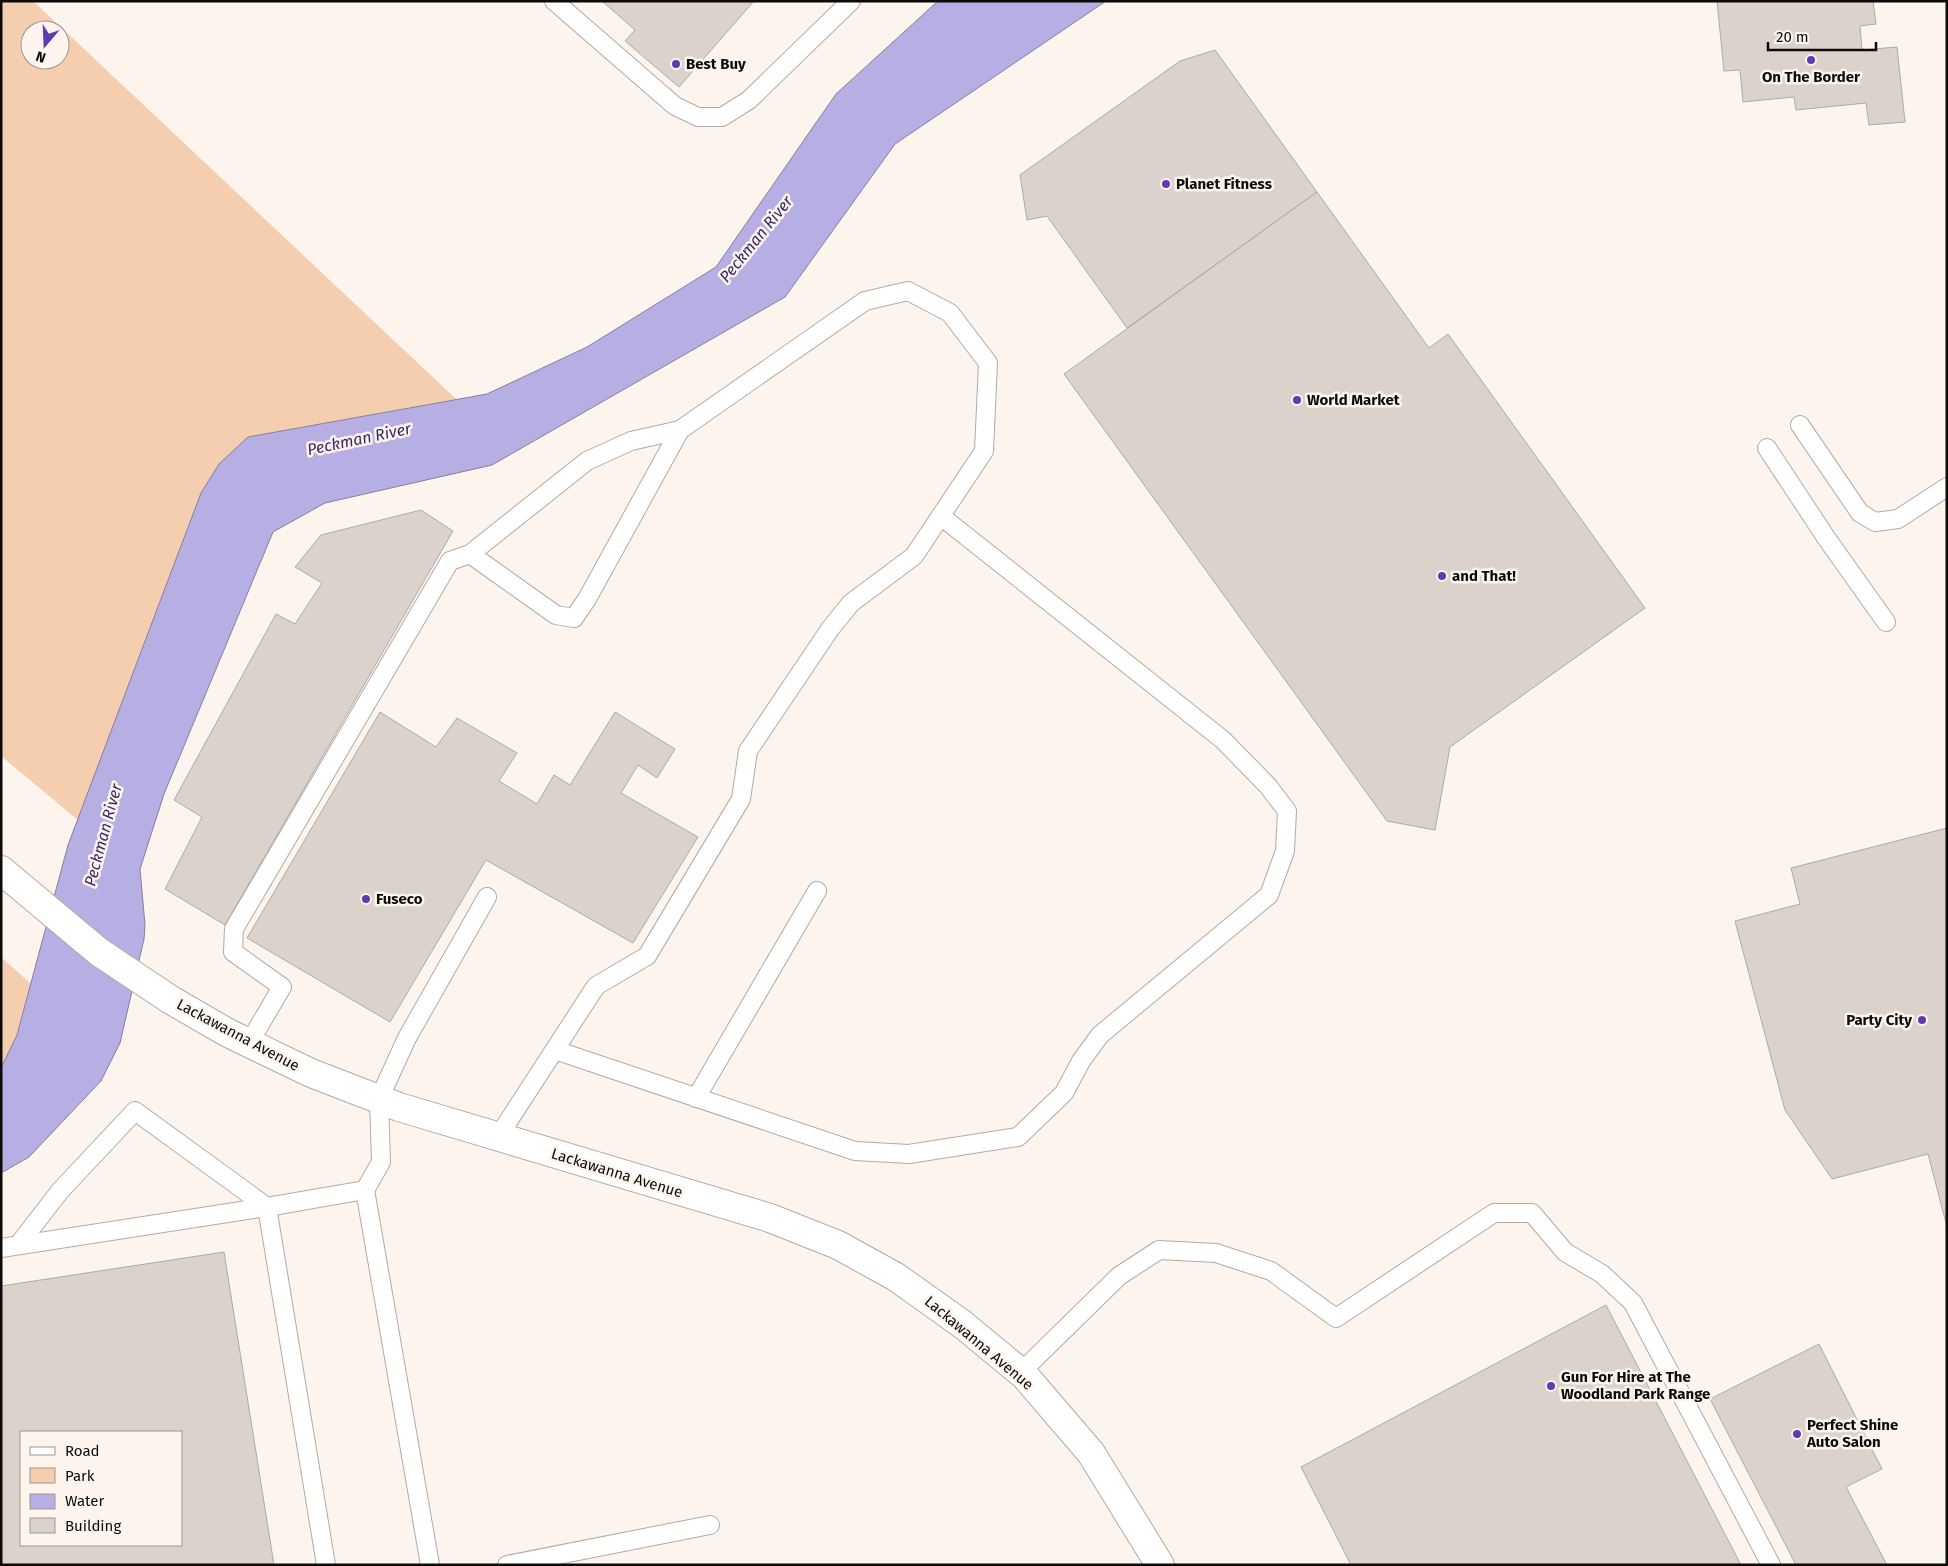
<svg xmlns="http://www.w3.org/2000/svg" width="1948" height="1566" font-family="'Fira Sans',sans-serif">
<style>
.green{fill:#f4ceae;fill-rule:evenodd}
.water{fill:#b7afe3;stroke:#847ea1}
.building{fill:#dbd2cb;stroke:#b2a9a2;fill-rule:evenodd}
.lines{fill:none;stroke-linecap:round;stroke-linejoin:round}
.lane-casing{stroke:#b3aaa3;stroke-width:20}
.secondary-casing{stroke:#b3aaa3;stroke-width:30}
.lane{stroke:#fff;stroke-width:18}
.secondary{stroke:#fff;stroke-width:28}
.poi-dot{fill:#603ab2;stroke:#fdf4ed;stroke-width:2}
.labels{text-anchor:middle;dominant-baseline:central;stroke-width:5;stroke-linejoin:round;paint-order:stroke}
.poi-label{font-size:15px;font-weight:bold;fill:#0d0b08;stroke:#fdf4ed;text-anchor:start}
.street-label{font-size:15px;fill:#0d0b08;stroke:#fdf4ed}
.water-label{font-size:16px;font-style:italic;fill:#392866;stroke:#fdf4ed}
</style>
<rect width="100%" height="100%" fill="#fdf4ed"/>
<g class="green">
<path d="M 1,1 L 33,1 L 456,399 L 248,437 L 219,464 L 201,493 L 78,820 L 1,756 ZM 30,30 L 60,30 L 60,60 L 30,60 Z"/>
<path d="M 1,957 L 31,984 L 17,1035 L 1,1068 Z"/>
</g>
<path class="water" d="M 938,1 L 1106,1 L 895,144 L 785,297 L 492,465 L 325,503 L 273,532 L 164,794 L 140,869 L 145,925 L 144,939 L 120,1043 L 101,1081 L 29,1157 L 1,1173 L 1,1068 L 17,1035 L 68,845 L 201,493 L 219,464 L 248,437 L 487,394 L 587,347 L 716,267 L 836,94 Z"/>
<g class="building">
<path d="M 602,1 L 754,1 L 679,87 L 625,41 L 635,30 Z"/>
<path d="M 1717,1 L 1873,1 L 1876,24 L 1860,26 L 1862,50 L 1897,47 L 1905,122 L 1869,125 L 1866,103 L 1796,110 L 1794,97 L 1743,102 L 1740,70 L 1724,71 Z"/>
<path d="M 1215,50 L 1317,192 L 1127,328 L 1047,216 L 1027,220 L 1020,175 L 1180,61 Z"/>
<path d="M 1317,192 L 1429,348 L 1448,334 L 1645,608 L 1450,747 L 1435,830 L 1387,821 L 1064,374 Z"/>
<path d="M 421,510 L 453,531 L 225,925 L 165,889 L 202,817 L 174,800 L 276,614 L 295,624 L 322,583 L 295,567 L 321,535 Z"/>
<path d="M 380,712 L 436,747 L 457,718 L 517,753 L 499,781 L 537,804 L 554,775 L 570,785 L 615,712 L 675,749 L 657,778 L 638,765 L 621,793 L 698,837 L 633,943 L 486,860 L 390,1022 L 247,938 Z"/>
<path d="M 1947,828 L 1947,1227 L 1928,1154 L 1832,1179 L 1785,1110 L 1735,921 L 1800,904 L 1791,868 Z"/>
<path d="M 224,1252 L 274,1565 L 1,1565 L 1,1286 ZM 21,1432 L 181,1432 L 181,1545 L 21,1545 Z"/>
<path d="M 1606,1305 L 1741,1565 L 1351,1565 L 1301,1467 Z"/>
<path d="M 1819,1344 L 1882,1469 L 1846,1487 L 1887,1565 L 1796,1565 L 1710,1399 Z"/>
</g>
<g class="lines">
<defs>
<g id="lane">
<path d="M 554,1 L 675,106 L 698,117 L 722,117 L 749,100 L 851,1"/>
<path d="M 1800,425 L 1860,513 L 1875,522 L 1898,519 L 1947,487"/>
<path d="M 1767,448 L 1827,539 L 1886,622"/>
<path d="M 470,554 L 556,615 L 574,618 L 587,599 L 680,430"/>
<path d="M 249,1043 L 282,987 L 233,952 L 234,929 L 450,561 L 470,554 L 587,461 L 631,441 L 680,430 L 865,301 L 908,291 L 950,313 L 988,363 L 984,451 L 914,556 L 851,603 L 830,629 L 748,751 L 741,799 L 647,956 L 596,986 L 498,1137"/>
<path d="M 555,1050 L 855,1151 L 909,1154 L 1018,1137 L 1064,1093 L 1081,1061 L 1100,1035 L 1269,895 L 1285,851 L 1287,811 L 1268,786 L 1223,740 L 942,517"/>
<path d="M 696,1098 L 817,891"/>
<path d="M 365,1190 L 430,1565"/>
<path d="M 19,1244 L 60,1191 L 135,1111 L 267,1207 L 326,1565"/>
<path d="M 1,1248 L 267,1207 L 365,1190 L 381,1162 L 379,1099 L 407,1038 L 487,897"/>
<path d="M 1020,1373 L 1119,1276 L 1159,1250 L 1216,1253 L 1271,1271 L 1336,1318 L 1494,1213 L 1532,1213 L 1565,1252 L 1602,1274 L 1633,1303 L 1771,1565"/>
<path d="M 507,1565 L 710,1525"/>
</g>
<path id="secondary" d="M 1,870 L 99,952 L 171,1000 L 228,1033 L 311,1073 L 399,1107 L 770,1218 L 838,1245 L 896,1277 L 962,1324 L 1025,1376 L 1091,1453 L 1160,1565"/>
</defs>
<use href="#lane" class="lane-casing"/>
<use href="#secondary" class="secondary-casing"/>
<use href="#lane" class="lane"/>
<use href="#secondary" class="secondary"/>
</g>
<g class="poi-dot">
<circle cx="1811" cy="60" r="5"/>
<circle cx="676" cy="64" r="5"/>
<circle cx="1166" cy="184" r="5"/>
<circle cx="1297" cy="400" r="5"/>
<circle cx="1442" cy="576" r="5"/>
<circle cx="366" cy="899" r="5"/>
<circle cx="1922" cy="1020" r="5"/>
<circle cx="1551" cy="1386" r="5"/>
<circle cx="1797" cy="1434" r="5"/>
</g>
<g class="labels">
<g class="poi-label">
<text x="686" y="64">Best Buy</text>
<text x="1811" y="77" text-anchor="middle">On The Border</text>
<text x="1176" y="184">Planet Fitness</text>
<text x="1307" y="400">World Market</text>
<text x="1452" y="576">and That!</text>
<text x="376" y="899">Fuseco</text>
<text x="1912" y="1020" text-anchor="end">Party City</text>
<text x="1561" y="1377">Gun For Hire at The<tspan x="1561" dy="17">Woodland Park Range</tspan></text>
<text x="1807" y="1425">Perfect Shine<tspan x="1807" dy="17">Auto Salon</tspan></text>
</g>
<g class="street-label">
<text transform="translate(238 1035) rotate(28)">Lackawanna Avenue</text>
<text transform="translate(617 1173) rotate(17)">Lackawanna Avenue</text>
<text transform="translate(979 1343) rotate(40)">Lackawanna Avenue</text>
</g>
<g class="water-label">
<text transform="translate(756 239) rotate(-51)">Peckman River</text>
<text transform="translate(359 439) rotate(-12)">Peckman River</text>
<text transform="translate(103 835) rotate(-75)">Peckman River</text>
</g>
</g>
<rect width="1948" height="1566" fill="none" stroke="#0d0b08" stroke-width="5"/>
<rect x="20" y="1431" width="162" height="115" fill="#fdf4ed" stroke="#9d9791"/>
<rect x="30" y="1447" width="25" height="8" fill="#ffffff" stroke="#9d9791"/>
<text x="65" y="1456" font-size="15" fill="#0d0b08">Road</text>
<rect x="30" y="1468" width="25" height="15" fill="#f4ceae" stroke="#9d9791"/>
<text x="65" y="1481" font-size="15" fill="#0d0b08">Park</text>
<rect x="30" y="1494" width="25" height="15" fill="#b7afe3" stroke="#9d9791"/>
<text x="65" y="1506" font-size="15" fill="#0d0b08">Water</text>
<rect x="30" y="1518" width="25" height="15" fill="#dbd2cb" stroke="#9d9791"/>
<text x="65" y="1531" font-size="15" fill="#0d0b08">Building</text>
<g transform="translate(45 45) rotate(199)"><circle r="24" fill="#fdf4ed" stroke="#9d9791"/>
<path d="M0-4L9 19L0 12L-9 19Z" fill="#603ab2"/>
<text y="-8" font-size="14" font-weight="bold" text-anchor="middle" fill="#0d0b08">N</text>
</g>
<path d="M1768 42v8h108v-8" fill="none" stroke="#0d0b08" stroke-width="2.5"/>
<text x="1776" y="42" font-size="15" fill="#0d0b08" stroke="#fdf4ed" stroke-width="4" paint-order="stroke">20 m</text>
</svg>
